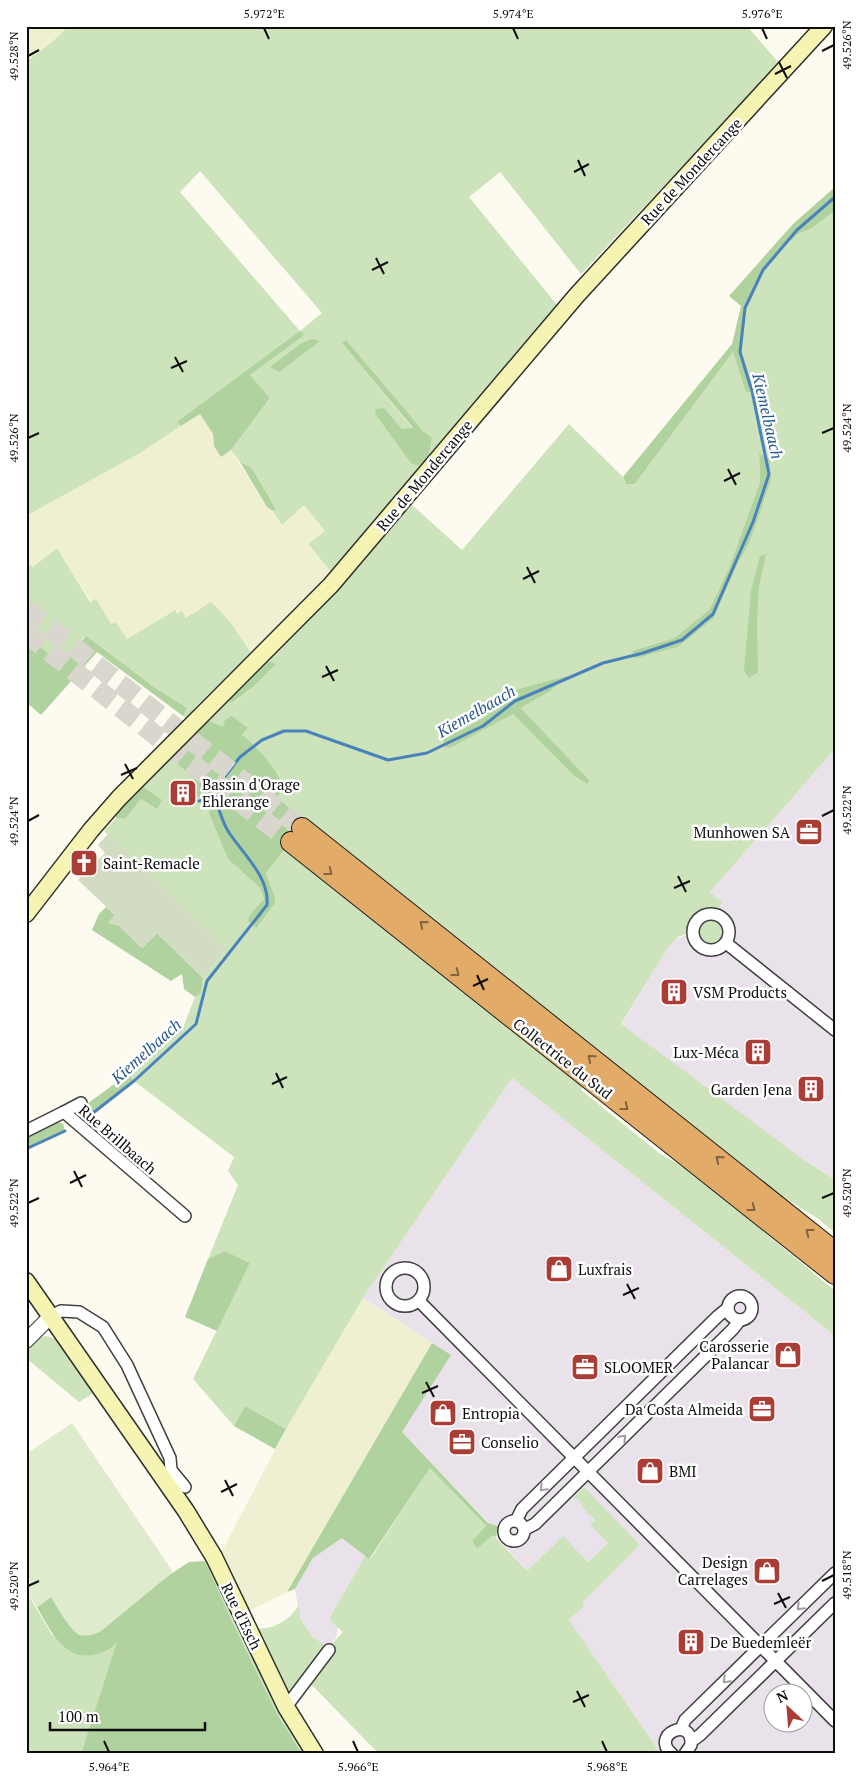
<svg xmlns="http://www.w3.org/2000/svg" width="861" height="1780" font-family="'PT Serif',serif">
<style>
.industrial{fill:#eae2ea;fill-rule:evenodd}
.farmland{fill:#eff0d2}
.green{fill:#cde3bc;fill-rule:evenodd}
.forest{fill:#b0d29e}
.cemetery{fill:#d1dcc2}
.pitch{fill:#deebcd}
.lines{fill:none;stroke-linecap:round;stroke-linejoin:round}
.stream{stroke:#4a83bc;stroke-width:3}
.motorway-tunnel{stroke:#d9d7cd;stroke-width:20;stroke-dasharray:20 10;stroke-linecap:butt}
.minor-casing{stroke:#404040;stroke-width:14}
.tertiary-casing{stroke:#404040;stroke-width:16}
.secondary-casing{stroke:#2f2f2f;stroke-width:19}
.motorway-casing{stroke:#1e1e1e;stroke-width:22}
.minor{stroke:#fff;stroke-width:11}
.tertiary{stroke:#fff;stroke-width:14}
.secondary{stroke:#f5f4b2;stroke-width:16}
.motorway{stroke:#e2ab68;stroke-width:20}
.oneway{stroke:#82643f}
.oneway2{stroke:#9e9e9e}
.ticks{fill:none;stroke:#0d0d0d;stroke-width:2}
.labels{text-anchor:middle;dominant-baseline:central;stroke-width:5;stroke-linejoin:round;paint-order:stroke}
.street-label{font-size:15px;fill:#0d0d0d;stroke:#fff}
.poi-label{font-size:15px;fill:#0d0d0d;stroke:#fff;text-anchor:start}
.water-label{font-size:16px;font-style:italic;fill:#26568e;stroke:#fff}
.neatline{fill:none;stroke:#0d0d0d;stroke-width:2}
.ticks-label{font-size:12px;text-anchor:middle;fill:#0d0d0d}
</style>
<rect width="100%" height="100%" fill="#fdfbef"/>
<g class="industrial">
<path d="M 835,749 L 835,1180 L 804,1160 L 621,1025 L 669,946 L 674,940 L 693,932 L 716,914 L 710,892 Z"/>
<path d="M 512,1078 L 835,1336 L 835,1754 L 696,1754 L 693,1752 L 692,1754 L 661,1754 L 569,1620 L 584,1606 L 583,1602 L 640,1545 L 578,1498 L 582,1503 L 584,1508 L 595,1520 L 591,1525 L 608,1543 L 588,1562 L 562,1537 L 527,1571 L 496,1537 L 498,1526 L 489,1523 L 402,1432 L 450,1355 L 363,1298 ZM 774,1692 L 804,1692 L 804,1722 L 774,1722 Z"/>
<path d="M 342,1538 L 365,1556 L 333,1612 L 331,1622 L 338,1628 L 336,1638 L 327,1648 L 312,1636 L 300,1618 L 295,1589 L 313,1558 Z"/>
</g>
<g class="farmland">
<path d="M 26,26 L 69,26 L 53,41 L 26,62 Z"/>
<path d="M 200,414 L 213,434 L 214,446 L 221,456 L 231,450 L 267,507 L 273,511 L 282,525 L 304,505 L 325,531 L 308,545 L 331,572 L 251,653 L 231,623 L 186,618 L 177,614 L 174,610 L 127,639 L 116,622 L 111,625 L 96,600 L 91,602 L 57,548 L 33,567 L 26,561 L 26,516 L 140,453 Z"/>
<path d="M 363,1298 L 432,1343 L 287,1592 L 249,1611 L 221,1553 L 286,1429 Z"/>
</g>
<g class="green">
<path d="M 69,26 L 747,26 L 779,63 L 581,274 L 500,172 L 469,197 L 558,306 L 428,459 L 432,438 L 423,431 L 342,343 L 413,429 L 402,429 L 384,408 L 422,467 L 331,572 L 308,544 L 325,531 L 304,505 L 282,525 L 273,511 L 276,509 L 251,467 L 240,462 L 231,450 L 270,398 L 250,375 L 303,335 L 178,423 L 181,426 L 140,453 L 26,516 L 26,62 L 53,41 ZM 200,171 L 322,313 L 300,331 L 180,192 Z"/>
<path d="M 835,211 L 835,749 L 710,892 L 722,902 L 716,914 C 753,932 702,975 692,932 L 678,937 L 669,946 L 621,1024 L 804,1160 L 835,1180 L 835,1233 L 817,1218 L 780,1195 L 278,798 L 282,788 L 242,735 L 248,728 L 223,727 L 207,720 L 228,699 L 233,703 L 253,687 L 275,665 L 268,661 L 335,591 L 411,504 L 462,550 L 569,424 L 623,477 L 626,484 L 635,484 L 733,352 L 746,393 L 751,391 L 740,352 L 745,308 L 763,270 L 780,250 L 798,234 L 812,228 ZM 759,455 L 770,458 L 771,480 L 756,525 L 748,546 L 738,563 L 714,618 L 678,647 L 634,659 L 632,651 L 674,638 L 709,610 L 729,568 L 760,482 ZM 515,690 L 549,692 L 521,708 L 590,781 L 587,784 L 574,776 L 513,714 L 444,739 L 485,717 Z"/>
<path d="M 57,548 L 90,602 L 96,599 L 111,624 L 116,622 L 127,639 L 175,610 L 177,614 L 182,611 L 186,618 L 211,602 L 231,623 L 251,653 L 197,705 L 186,719 L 183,716 L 187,708 L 154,687 L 85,636 L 62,664 L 26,636 L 26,607 L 30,603 L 26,600 L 26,561 L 33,567 Z"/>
<path d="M 170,757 L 195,780 L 213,802 L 228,859 L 260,888 L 264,899 L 250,916 L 275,897 L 266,873 L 286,846 L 583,1086 L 581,1090 L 659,1153 L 692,1172 L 835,1291 L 835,1336 L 512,1078 L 363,1298 L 286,1429 L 245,1406 L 234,1426 L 193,1379 L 250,1263 L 225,1251 L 208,1259 L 238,1185 L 228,1171 L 234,1157 L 134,1081 L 128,1074 L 184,1025 L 195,997 L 201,993 L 203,978 L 227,948 L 104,831 L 116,818 L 125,819 L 141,799 L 157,809 L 142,786 Z"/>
<path d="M 46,1336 L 59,1340 L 95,1392 L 79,1402 L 26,1358 L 26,1349 L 36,1338 Z"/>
<path d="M 430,1468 L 486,1526 L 472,1541 L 477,1549 L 492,1534 L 527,1571 L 563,1536 L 588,1562 L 608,1543 L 590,1525 L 595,1520 C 592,1516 586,1512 583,1508 C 580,1501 581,1499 573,1498 L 584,1487 L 640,1545 L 583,1602 L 584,1606 L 569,1620 L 661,1754 L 379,1754 L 307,1680 L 286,1707 L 315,1754 L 302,1754 L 277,1714 L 231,1619 L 205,1561 L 221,1553 L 256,1628 C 273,1631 291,1619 299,1605 L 300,1618 L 312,1636 L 328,1648 L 343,1632 L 331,1622 L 330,1618 L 333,1612 L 365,1556 L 370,1559 Z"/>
<path d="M 26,1591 L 52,1635 L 118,1641 L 81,1754 L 26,1754 Z"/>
</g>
<g class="forest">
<path d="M 835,187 L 835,211 L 812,228 L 798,234 L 780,250 L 763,270 L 745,308 L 740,352 L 752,391 L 746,393 L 733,352 L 635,484 L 626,484 L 623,477 L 732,344 L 741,306 L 729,296 L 793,224 Z"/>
<path d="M 300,331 L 304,335 L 250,375 L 270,398 L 231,450 L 221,457 L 214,446 L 213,434 L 200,414 L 181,426 L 177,422 Z"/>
<path d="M 312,339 L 320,341 L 279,372 L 270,367 L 302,343 Z"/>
<path d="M 346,340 L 423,431 L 432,438 L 428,459 L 422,467 L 411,463 L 376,415 L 375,409 L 384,408 L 402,429 L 413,428 L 342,343 Z"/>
<path d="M 759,454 L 770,458 L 771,480 L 756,525 L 748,546 L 738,563 L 714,618 L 678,647 L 634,659 L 632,651 L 674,638 L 709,610 L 729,568 L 760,482 Z"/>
<path d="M 240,462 L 251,467 L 276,509 L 273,511 L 267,507 Z"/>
<path d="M 766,554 L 759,587 L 757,621 L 758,672 L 749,678 L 744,671 L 751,591 L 760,556 Z"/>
<path d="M 26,636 L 62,664 L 86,636 L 154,687 L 187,708 L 183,716 L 97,652 L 41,715 L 26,702 Z"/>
<path d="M 268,661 L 276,664 L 253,687 L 232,703 L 229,699 Z"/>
<path d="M 567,676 L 549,692 L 521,708 L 590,781 L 587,784 L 574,776 L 513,714 L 450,748 L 443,746 L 444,739 L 485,717 L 515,690 Z"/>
<path d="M 232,716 L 248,728 L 242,735 C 253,743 281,772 281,786 C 282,790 279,794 278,798 L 306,821 L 266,873 L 275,897 L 275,903 L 256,928 L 248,921 L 249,916 L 264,899 L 260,888 L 228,859 L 209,813 L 213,802 L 196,796 L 195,780 L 170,757 L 207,720 L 223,727 L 225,720 Z"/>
<path d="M 142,786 L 162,800 L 157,809 L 141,799 L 125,819 L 116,818 L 116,811 Z"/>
<path d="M 106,907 L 115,915 L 108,923 L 118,925 L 142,948 L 157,933 L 203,978 L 201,993 L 195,997 L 184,989 L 182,974 L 171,981 L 92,930 L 99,914 Z"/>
<path d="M 128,1074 L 134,1081 L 93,1113 L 89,1110 L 87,1104 Z"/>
<path d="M 56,1121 L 63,1124 L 65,1131 L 26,1149 L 26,1136 Z"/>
<path d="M 225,1251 L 250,1263 L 217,1331 L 185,1317 L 208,1259 Z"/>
<path d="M 432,1343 L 451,1355 L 402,1432 L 488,1523 L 498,1526 L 496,1537 L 492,1535 L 477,1549 L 472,1541 L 486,1526 L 430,1468 L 369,1559 L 342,1538 L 313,1558 L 295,1589 L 287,1592 Z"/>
<path d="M 245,1406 L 286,1429 L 275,1449 L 234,1426 Z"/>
<path d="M 205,1561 L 231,1619 L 277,1714 L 302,1754 L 81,1754 L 117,1642 C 114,1645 110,1649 105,1651 C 68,1668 52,1634 37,1607 L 51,1597 L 71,1627 L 79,1635 L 189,1562 Z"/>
</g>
<path class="cemetery" d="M 108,834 L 227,948 L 203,978 L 157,933 L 142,948 L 118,925 L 108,923 L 115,915 L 78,880 L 105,853 L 98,845 Z"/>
<path class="pitch" d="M 72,1423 L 173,1572 L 100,1632 C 94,1634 87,1637 80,1635 C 71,1632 57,1607 51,1597 L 37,1607 L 26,1591 L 26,1454 Z"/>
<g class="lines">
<g class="stream">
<path d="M 199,801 L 215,798"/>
<path d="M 84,1120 L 134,1081 L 196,1024 L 207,981 L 267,905 C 270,877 242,853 228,831 C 222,821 219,809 215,798 L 223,779 L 240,757 L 262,740 L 284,731 L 306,731 L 388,760 L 427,753 L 483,726 L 515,701 L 603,663 L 643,653 L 682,640 L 713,614 L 753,522 L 769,474 L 752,391 L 740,352 L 745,308 L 763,270 L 797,230 L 835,197"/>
<path d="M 26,1149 L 65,1131"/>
</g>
<g class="motorway-tunnel">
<path d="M 26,609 L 302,828"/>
<path d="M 26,633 L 291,842"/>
</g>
<defs>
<g id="minor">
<circle cx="711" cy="932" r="18"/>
<path d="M 726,943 L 835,1030"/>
<path d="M 64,1112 L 81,1103"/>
<path d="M 26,1131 L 64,1112 L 185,1216"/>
<circle cx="405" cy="1287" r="19"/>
<circle cx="740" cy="1308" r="12"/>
<path d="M 419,1301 L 835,1721"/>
<path d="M 51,1316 L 61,1311 L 79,1312 L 103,1327 L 127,1365 L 170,1458 L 171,1470 L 165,1481"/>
<path d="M 171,1470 L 185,1487"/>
<circle cx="514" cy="1531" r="10"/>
<path d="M 516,1521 L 522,1509 L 718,1316 L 728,1308"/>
<path d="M 525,1529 L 535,1524 L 733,1329 L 740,1320"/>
<path d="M 286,1707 L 329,1650"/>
<path d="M 681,1729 L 685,1720 L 835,1573"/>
<path d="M 692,1741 L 700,1735 L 835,1603"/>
<path d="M 672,1754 C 649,1735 693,1715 691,1745 L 685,1754"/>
</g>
<path id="tertiary" d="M 26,1341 L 51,1316"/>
<g id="secondary">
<path d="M 26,914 L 91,830 L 119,798 L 331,585 L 577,295 L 824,26"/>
<path d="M 26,1281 L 186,1511 L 214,1557 L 286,1707 L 315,1754"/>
</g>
<g id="motorway">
<path d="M 302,828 L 835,1252"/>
<path d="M 291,842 L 835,1274"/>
</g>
</defs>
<use href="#minor" class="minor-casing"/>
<use href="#tertiary" class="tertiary-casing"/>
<use href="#secondary" class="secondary-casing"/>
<use href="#motorway" class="motorway-casing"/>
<use href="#minor" class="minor"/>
<use href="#tertiary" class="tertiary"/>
<use href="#secondary" class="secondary"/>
<use href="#motorway" class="motorway"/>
</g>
<defs><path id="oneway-chevron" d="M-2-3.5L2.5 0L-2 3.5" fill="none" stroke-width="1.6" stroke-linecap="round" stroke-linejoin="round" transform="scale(1.25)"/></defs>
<g class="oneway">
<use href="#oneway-chevron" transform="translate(329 872) rotate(38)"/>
<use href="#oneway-chevron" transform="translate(423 924) rotate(-141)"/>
<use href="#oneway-chevron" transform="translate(456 973) rotate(38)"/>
<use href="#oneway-chevron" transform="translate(591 1058) rotate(-141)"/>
<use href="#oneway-chevron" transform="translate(625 1107) rotate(38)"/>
<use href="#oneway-chevron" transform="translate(719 1159) rotate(-141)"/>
<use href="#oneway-chevron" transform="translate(752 1208) rotate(38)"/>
<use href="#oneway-chevron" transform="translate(809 1232) rotate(-142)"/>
</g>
<g class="oneway2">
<use href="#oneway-chevron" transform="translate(623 1438) rotate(-45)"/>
<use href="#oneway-chevron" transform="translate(543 1488) rotate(135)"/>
<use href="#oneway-chevron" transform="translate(800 1607) rotate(135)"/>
<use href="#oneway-chevron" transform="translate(726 1680) rotate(135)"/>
</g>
<path class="ticks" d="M 264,28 L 269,39M 513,28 L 518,39M 762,28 L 767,39M 822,51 L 834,45M 28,56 L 39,50M 779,62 L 787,78M 775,74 L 791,66M 578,160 L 585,176M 574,172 L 589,164M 376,258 L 384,274M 372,270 L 388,262M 175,357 L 183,372M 171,368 L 187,361M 822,433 L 834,428M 28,438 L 39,433M 728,469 L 736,485M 724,481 L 740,473M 527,567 L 535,583M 523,579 L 539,571M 326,666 L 334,681M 322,677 L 338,670M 125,764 L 133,779M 121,775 L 137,768M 822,816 L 834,810M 28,821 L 39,815M 678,876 L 686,892M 674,888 L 690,881M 477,975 L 484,990M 473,986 L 488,979M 276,1073 L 283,1088M 272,1084 L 287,1077M 74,1171 L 82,1187M 70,1183 L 86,1175M 822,1198 L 834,1193M 28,1203 L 39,1198M 627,1284 L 635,1299M 623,1295 L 639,1288M 426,1382 L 434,1397M 422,1393 L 438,1386M 225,1480 L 233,1496M 221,1492 L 237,1484M 822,1581 L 834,1575M 28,1586 L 39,1581M 778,1593 L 786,1608M 774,1604 L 790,1597M 577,1691 L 585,1707M 573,1702 L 589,1695M 104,1741 L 109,1752M 353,1741 L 358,1752M 602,1741 L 607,1752"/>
<defs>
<symbol id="building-square" viewBox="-11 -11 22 22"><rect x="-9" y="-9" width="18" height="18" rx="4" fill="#ab3d37" stroke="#fff"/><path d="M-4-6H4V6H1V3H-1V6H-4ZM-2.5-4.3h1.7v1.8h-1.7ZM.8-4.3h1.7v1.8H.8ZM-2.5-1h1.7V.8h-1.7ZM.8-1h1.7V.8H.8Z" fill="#fff"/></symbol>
<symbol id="office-square" viewBox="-11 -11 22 22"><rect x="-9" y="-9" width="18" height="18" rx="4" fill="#ab3d37" stroke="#fff"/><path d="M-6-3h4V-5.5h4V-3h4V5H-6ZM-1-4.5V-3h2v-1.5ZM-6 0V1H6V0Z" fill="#fff"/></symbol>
<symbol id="church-square" viewBox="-11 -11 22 22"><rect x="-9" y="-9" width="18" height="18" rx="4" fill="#ab3d37" stroke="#fff"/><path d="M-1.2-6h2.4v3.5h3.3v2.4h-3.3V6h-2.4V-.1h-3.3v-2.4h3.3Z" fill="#fff"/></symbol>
<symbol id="shop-square" viewBox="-11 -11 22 22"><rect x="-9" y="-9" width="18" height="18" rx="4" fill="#ab3d37" stroke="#fff"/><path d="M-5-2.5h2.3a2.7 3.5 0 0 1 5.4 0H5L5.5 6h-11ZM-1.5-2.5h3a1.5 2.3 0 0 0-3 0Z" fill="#fff"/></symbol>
</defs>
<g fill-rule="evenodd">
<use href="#building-square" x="167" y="777" width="32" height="32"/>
<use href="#office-square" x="793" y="816" width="32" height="32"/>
<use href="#church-square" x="68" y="847" width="32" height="32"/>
<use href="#building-square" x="658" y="976" width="32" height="32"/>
<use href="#building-square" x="742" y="1036" width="32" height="32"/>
<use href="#building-square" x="795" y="1073" width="32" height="32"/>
<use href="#shop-square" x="543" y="1253" width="32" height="32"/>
<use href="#shop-square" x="772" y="1339" width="32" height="32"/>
<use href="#office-square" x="569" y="1351" width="32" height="32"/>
<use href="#office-square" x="746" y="1393" width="32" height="32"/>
<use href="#shop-square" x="427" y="1397" width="32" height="32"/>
<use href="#office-square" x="446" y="1426" width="32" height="32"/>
<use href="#shop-square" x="634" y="1455" width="32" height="32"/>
<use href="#shop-square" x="751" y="1555" width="32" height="32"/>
<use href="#building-square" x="675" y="1626" width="32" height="32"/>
</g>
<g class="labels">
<g class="street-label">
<text transform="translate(691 171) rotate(-47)">Rue de Mondercange</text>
<text transform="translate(424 475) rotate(-50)">Rue de Mondercange</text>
<text transform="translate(563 1058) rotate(38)">Collectrice du Sud</text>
<text transform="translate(118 1139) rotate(41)">Rue Brillbaach</text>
<text transform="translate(242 1616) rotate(64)">Rue d'Esch</text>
</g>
<g class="poi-label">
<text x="202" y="784">Bassin d'Orage<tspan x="202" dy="17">Ehlerange</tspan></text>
<text x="790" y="832" text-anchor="end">Munhowen SA</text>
<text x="103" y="863">Saint-Remacle</text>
<text x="693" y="992">VSM Products</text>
<text x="739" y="1052" text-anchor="end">Lux-Méca</text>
<text x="792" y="1089" text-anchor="end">Garden Jena</text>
<text x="578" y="1269">Luxfrais</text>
<text x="769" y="1346" text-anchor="end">Carosserie<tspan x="769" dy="17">Palancar</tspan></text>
<text x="604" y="1367">SLOOMER</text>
<text x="743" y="1409" text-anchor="end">Da Costa Almeida</text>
<text x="462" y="1413">Entropia</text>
<text x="481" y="1442">Conselio</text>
<text x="669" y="1471">BMI</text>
<text x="748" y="1562" text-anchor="end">Design<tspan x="748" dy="17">Carrelages</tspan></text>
<text x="710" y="1642">De Buedemleër</text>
</g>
<g class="water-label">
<text transform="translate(768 416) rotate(77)">Kiemelbaach</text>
<text transform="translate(476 711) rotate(-30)">Kiemelbaach</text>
<text transform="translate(146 1051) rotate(-42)">Kiemelbaach</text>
</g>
</g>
<rect width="861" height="1780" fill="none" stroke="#ffffff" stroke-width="55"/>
<g transform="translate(788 1708) rotate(334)"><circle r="24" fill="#ffffff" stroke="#9e9e9e"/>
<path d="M0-4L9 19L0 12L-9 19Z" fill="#ab3d37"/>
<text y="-8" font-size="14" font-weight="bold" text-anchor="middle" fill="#0d0d0d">N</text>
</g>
<path d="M50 1722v8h155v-8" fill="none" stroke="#0d0d0d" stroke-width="2.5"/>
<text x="58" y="1722" font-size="15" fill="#0d0d0d" stroke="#ffffff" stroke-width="4" paint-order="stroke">100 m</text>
<rect x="28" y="28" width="806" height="1724" class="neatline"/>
<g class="ticks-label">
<text x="264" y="18">5.972°E</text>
<text x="513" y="18">5.974°E</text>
<text x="762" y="18">5.976°E</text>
<text transform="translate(847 45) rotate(-90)" y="4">49.526°N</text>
<text transform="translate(14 56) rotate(-90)" y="4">49.528°N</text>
<text transform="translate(847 428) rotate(-90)" y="4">49.524°N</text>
<text transform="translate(14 438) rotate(-90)" y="4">49.526°N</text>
<text transform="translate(847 810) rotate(-90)" y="4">49.522°N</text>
<text transform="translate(14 821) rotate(-90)" y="4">49.524°N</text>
<text transform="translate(847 1193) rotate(-90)" y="4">49.520°N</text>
<text transform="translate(14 1203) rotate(-90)" y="4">49.522°N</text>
<text transform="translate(847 1575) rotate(-90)" y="4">49.518°N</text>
<text transform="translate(14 1586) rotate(-90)" y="4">49.520°N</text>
<text x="109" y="1771">5.964°E</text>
<text x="358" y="1771">5.966°E</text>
<text x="607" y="1771">5.968°E</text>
</g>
</svg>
